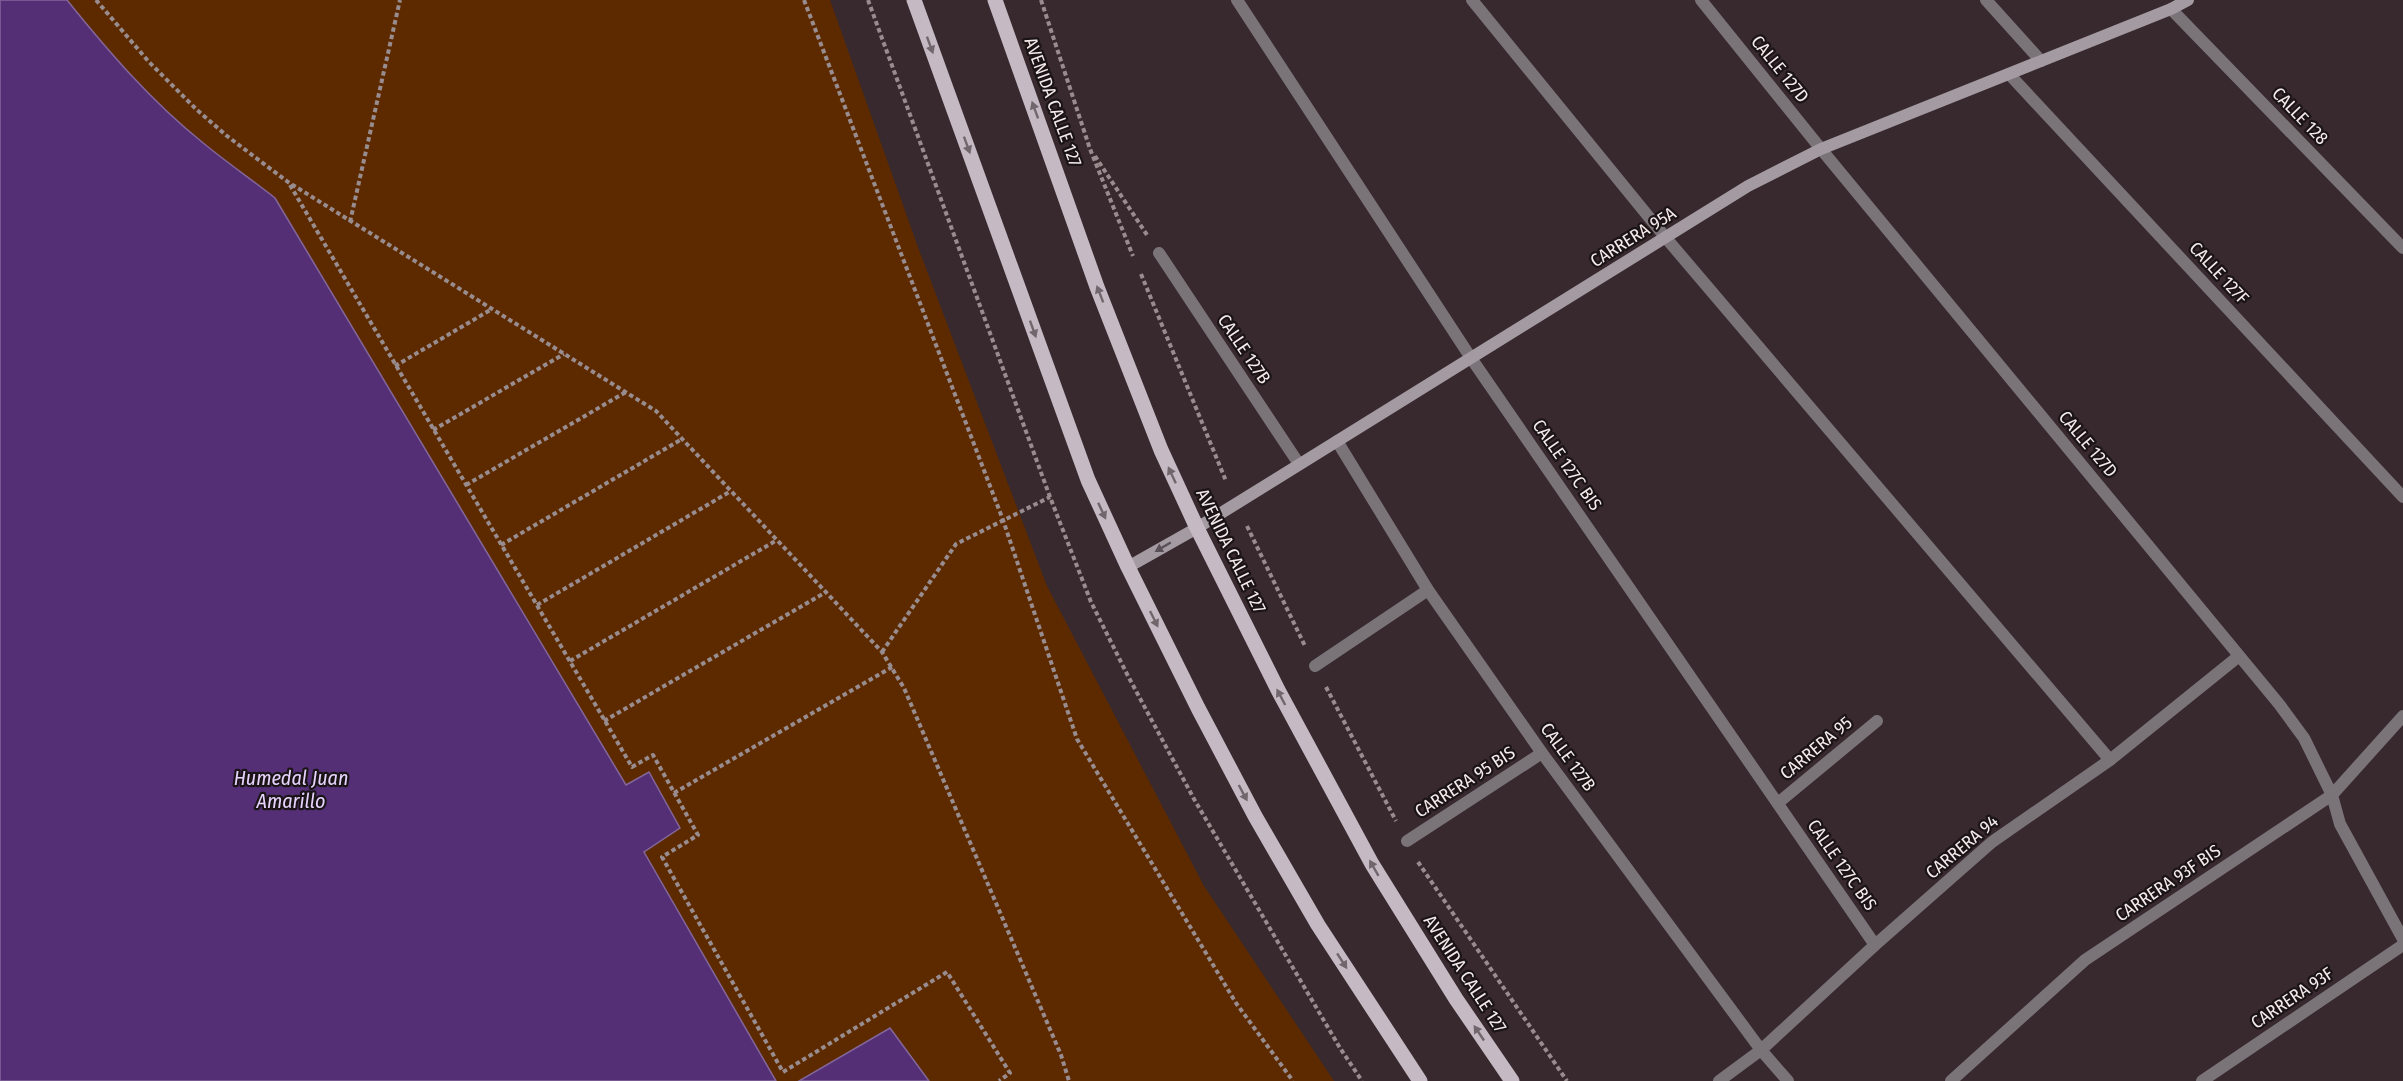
<svg xmlns="http://www.w3.org/2000/svg" width="2403" height="1081" font-family="'Fira Sans Condensed',sans-serif">
<style>
.green{fill:#5d2a00}
.water{fill:#542f76;stroke:#84679a;stroke-width:1.5}
.lines{fill:none;stroke-linecap:round;stroke-linejoin:round}
.path{stroke:#988c8f;stroke-width:4;stroke-dasharray:4.5 3;stroke-linecap:butt}
.street{stroke:#7a7478;stroke-width:12}
.secondary{stroke:#a49ba2;stroke-width:12}
.primary{stroke:#c5b9c3;stroke-width:15}
.oneway{fill:#70666c}
.oneway2{fill:#595155}
.labels{text-anchor:middle;dominant-baseline:central;stroke-width:4.5;stroke-linejoin:round;paint-order:stroke}
.street-label{font-size:18px;fill:#f5ebed;stroke:#1b1416}
.water-label{font-size:20px;font-style:italic;fill:#e7d4fe;stroke:#1b1416}
</style>
<rect width="100%" height="100%" fill="#38292e"/>
<path class="green" d="M 67,0 L 830,0 L 919,250 L 1047,586 L 1204,886 L 1334,1081 L 929,1081 L 889,1028 L 799,1081 L 776,1081 L 644,851 L 648,772 L 627,786 L 275,198 C 251,179 226,162 202,142 C 151,101 108,52 67,0 Z"/>
<g class="water">
<path d="M 0,0 L 67,0 C 108,51 151,101 202,142 C 226,162 251,179 275,198 L 626,785 L 649,772 L 680,828 L 644,852 L 776,1081 L 0,1081 Z"/>
<path d="M 890,1028 L 929,1081 L 799,1081 Z"/>
</g>
<g class="lines">
<g class="path">
<path d="M 96,0 L 149,62 L 197,110 L 227,136 L 288,182 L 656,411 L 882,652 L 904,688 L 1061,1055 L 1069,1081"/>
<path d="M 804,0 L 1003,520 L 1077,739 L 1236,1003 L 1293,1081"/>
<path d="M 868,0 L 1050,497 L 1091,602 L 1128,676 L 1194,799 L 1340,1048 L 1362,1081"/>
<path d="M 1041,0 L 1090,149 L 1133,256"/>
<path d="M 1095,156 L 1147,235"/>
<path d="M 290,185 L 632,767 L 653,755 L 698,835 L 662,857 L 783,1072 L 947,972 L 1010,1073 L 999,1081"/>
<path d="M 350,222 L 400,0"/>
<path d="M 1141,274 L 1226,481"/>
<path d="M 395,366 L 492,309"/>
<path d="M 433,430 L 564,354"/>
<path d="M 466,485 L 626,392"/>
<path d="M 1247,526 L 1305,646"/>
<path d="M 501,545 L 682,439"/>
<path d="M 537,605 L 731,491"/>
<path d="M 882,652 L 956,544 L 1050,497"/>
<path d="M 570,661 L 777,540"/>
<path d="M 1326,687 L 1396,821"/>
<path d="M 604,721 L 826,592"/>
<path d="M 674,793 L 892,667"/>
<path d="M 1418,862 L 1567,1081"/>
</g>
<g class="street">
<path d="M 1237,0 L 1471,358 L 1875,945"/>
<path d="M 1472,0 L 1666,238 L 2110,760"/>
<path d="M 1701,0 L 1821,149 L 2279,704 L 2304,738 L 2332,795 L 2340,824 L 2403,939"/>
<path d="M 1986,0 L 2041,61"/>
<path d="M 2171,9 L 2403,248"/>
<path d="M 2009,74 L 2403,497"/>
<path d="M 1159,253 L 1299,464"/>
<path d="M 1337,441 L 1428,590 L 1542,753 L 1761,1050 L 1788,1081"/>
<path d="M 1315,666 L 1428,590"/>
<path d="M 1778,803 L 1877,721"/>
<path d="M 1407,841 L 1542,753"/>
<path d="M 1719,1081 L 1761,1050 L 1875,945 L 1992,842 L 2110,760 L 2239,656"/>
<path d="M 1951,1081 L 2085,960 L 2332,795 L 2403,716"/>
<path d="M 2202,1081 L 2403,945"/>
</g>
<path class="secondary" d="M 1128,567 L 1197,528 L 1748,186 L 1821,149 L 2171,9 L 2188,0"/>
<g class="primary">
<path d="M 914,0 L 1088,480 L 1128,567 L 1198,708 L 1255,816 L 1318,925 L 1420,1081"/>
<path d="M 995,0 L 1097,287 L 1161,450 L 1197,528 L 1278,690 L 1372,864 L 1456,999 L 1512,1081"/>
</g>
</g>
<defs><path id="oneway-solid" d="M-6-.8H1V-3.2L6.5 0L1 3.2V.8H-6Z" transform="scale(1.5)"/></defs>
<g class="oneway">
<use href="#oneway-solid" transform="translate(930 45) rotate(70)"/>
<use href="#oneway-solid" transform="translate(1035 110) rotate(-110)"/>
<use href="#oneway-solid" transform="translate(967 145) rotate(70)"/>
<use href="#oneway-solid" transform="translate(1100 294) rotate(-111)"/>
<use href="#oneway-solid" transform="translate(1033 329) rotate(70)"/>
<use href="#oneway-solid" transform="translate(1172 475) rotate(-115)"/>
<use href="#oneway-solid" transform="translate(1102 511) rotate(65)"/>
<use href="#oneway-solid" transform="translate(1154 619) rotate(64)"/>
<use href="#oneway-solid" transform="translate(1281 697) rotate(-118)"/>
<use href="#oneway-solid" transform="translate(1243 793) rotate(62)"/>
<use href="#oneway-solid" transform="translate(1374 868) rotate(-120)"/>
<use href="#oneway-solid" transform="translate(1342 961) rotate(57)"/>
<use href="#oneway-solid" transform="translate(1479 1033) rotate(-124)"/>
</g>
<use class="oneway2" href="#oneway-solid" transform="translate(1163 547) rotate(150)"/>
<g class="labels">
<g class="street-label">
<text transform="translate(1780 69) rotate(51)">CALLE 127D</text>
<text transform="translate(1053 102) rotate(70)">AVENIDA CALLE 127</text>
<text transform="translate(2300 116) rotate(46)">CALLE 128</text>
<text transform="translate(1633 237) rotate(-32)">CARRERA 95A</text>
<text transform="translate(2219 273) rotate(47)">CALLE 127F</text>
<text transform="translate(1244 349) rotate(56)">CALLE 127B</text>
<text transform="translate(2088 444) rotate(50)">CALLE 127D</text>
<text transform="translate(1567 465) rotate(55)">CALLE 127C BIS</text>
<text transform="translate(1231 551) rotate(64)">AVENIDA CALLE 127</text>
<text transform="translate(1816 748) rotate(-40)">CARRERA 95</text>
<text transform="translate(1568 757) rotate(54)">CALLE 127B</text>
<text transform="translate(1465 782) rotate(-33)">CARRERA 95 BIS</text>
<text transform="translate(1962 847) rotate(-40)">CARRERA 94</text>
<text transform="translate(1842 865) rotate(55)">CALLE 127C BIS</text>
<text transform="translate(2168 883) rotate(-34)">CARRERA 93F BIS</text>
<text transform="translate(1465 974) rotate(57)">AVENIDA CALLE 127</text>
<text transform="translate(2292 998) rotate(-34)">CARRERA 93F</text>
</g>
<g class="water-label">
<text x="291" y="778">Humedal Juan<tspan x="291" dy="23">Amarillo</tspan></text>
</g>
</g>
</svg>
